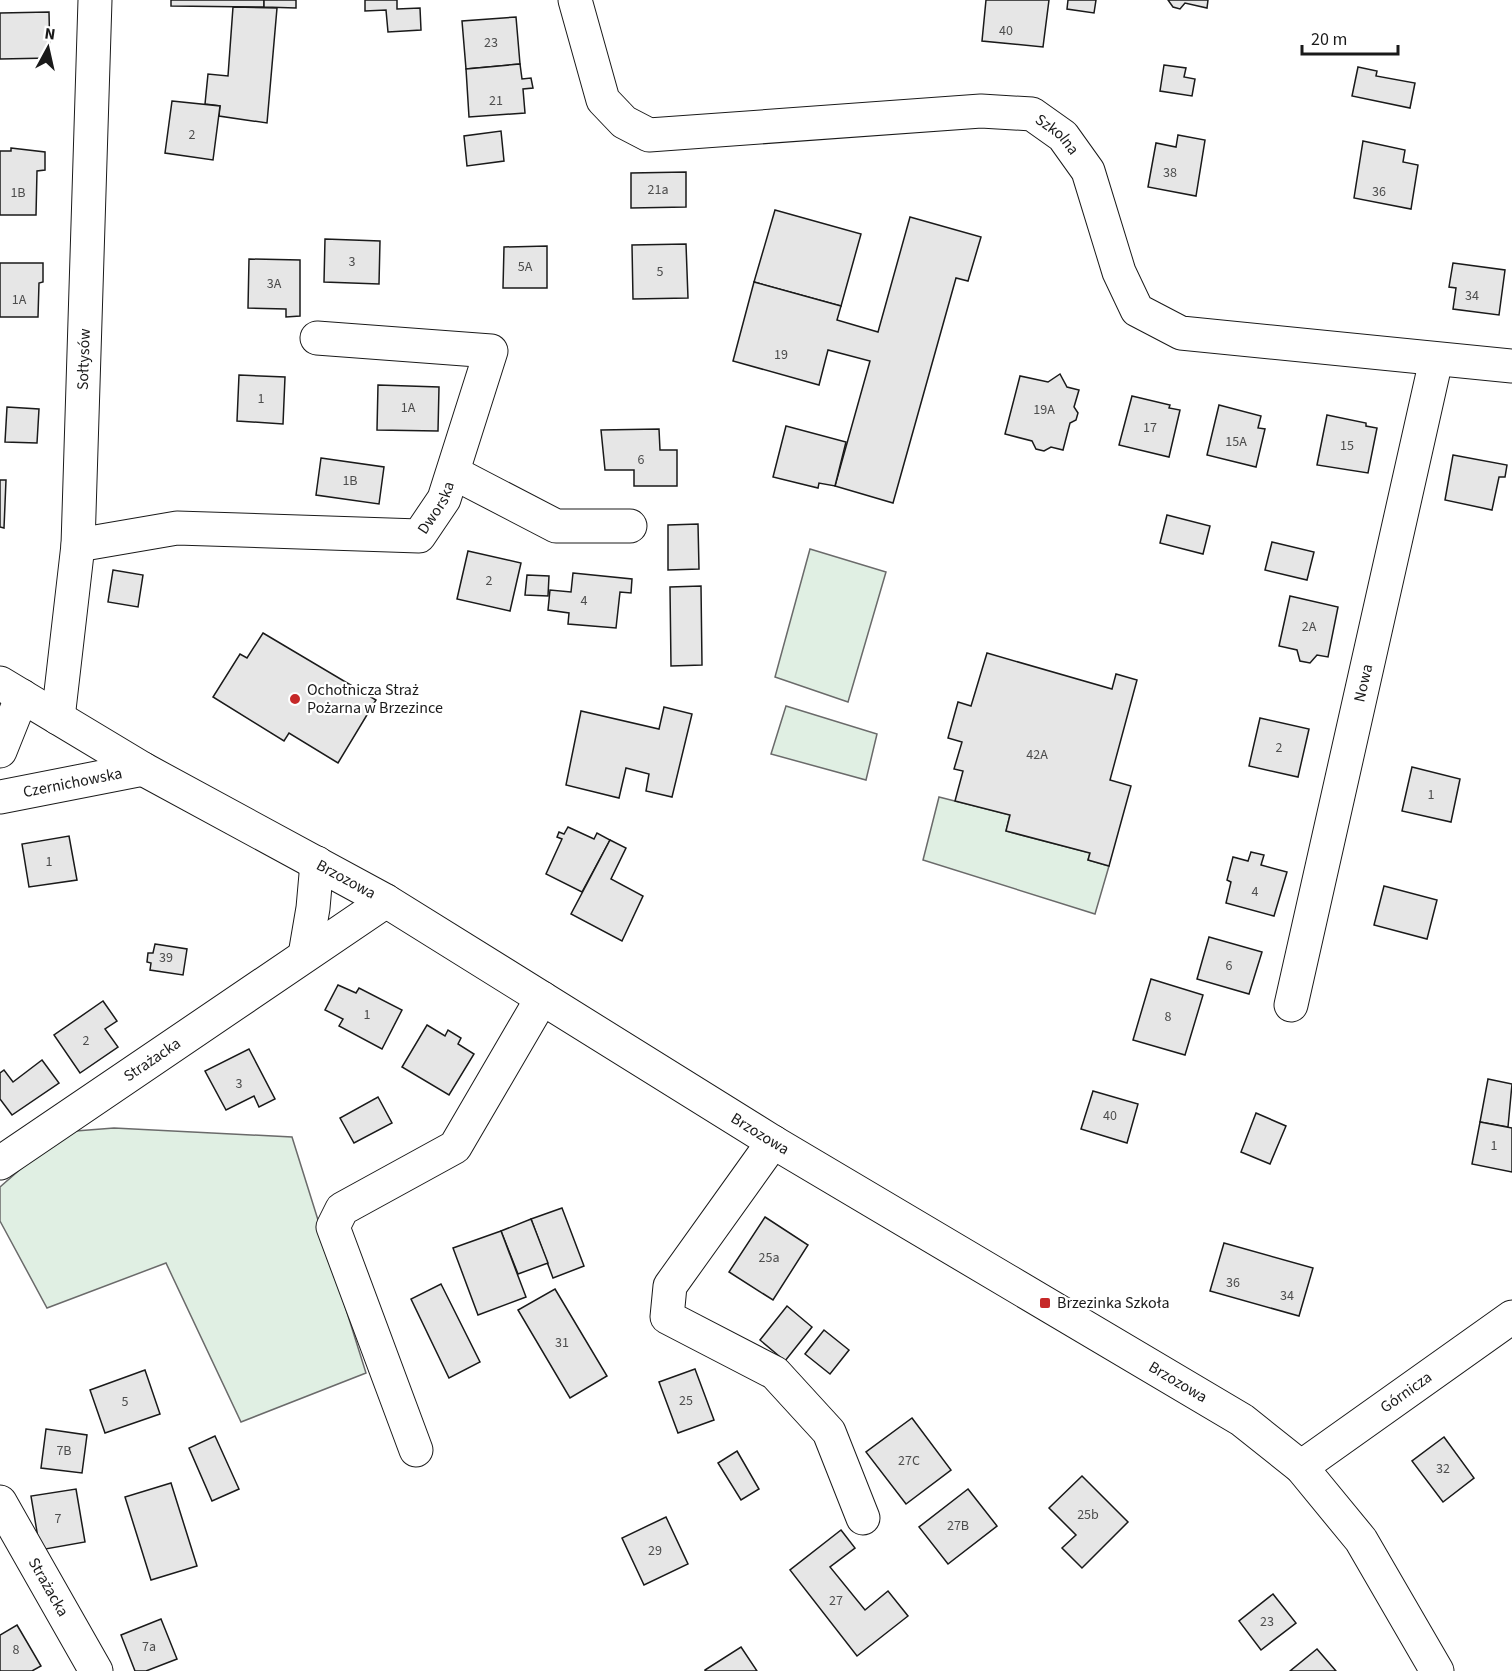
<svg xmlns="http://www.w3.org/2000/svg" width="1512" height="1671" font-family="'Source Sans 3',sans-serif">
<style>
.green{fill:#e0efe3;stroke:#6a6a6a;stroke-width:1.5}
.building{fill:#e6e6e6;stroke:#1a1a1a;stroke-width:1.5}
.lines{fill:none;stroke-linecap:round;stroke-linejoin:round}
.minor-casing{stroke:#1a1a1a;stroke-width:35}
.minor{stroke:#fff;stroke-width:33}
.poi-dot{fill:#c62828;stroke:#fff;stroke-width:2}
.labels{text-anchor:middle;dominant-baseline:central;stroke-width:4.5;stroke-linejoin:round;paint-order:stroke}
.number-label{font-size:14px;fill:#4d4d4d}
.street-label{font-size:16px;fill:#1a1a1a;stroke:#fff}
.poi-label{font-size:16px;fill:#1a1a1a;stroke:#fff;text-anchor:start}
</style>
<rect width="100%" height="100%" fill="#fff"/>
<g class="green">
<path d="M 810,549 L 886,572 L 848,702 L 775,677 Z"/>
<path d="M 786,706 L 877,734 L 866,780 L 771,754 Z"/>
<path d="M 939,797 L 1010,815 L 1006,831 L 1090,853 L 1088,860 L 1109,866 L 1095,914 L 923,860 Z"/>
<path d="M 114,1128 L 292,1137 L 366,1373 L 241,1422 L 166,1263 L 47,1308 L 0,1221 L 0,1187 L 63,1132 Z"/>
</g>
<g class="building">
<path d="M 171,0 L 264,0 L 264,7 L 171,6 Z"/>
<path d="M 264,0 L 296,0 L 296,8 L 264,7 Z"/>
<path d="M 365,0 L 397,0 L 397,9 L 420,8 L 421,30 L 388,32 L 386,10 L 365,11 Z"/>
<path d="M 986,0 L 1049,0 L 1043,47 L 982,41 Z"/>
<path d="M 1068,0 L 1096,0 L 1094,13 L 1067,9 Z"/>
<path d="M 1168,0 L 1208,0 L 1207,8 L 1185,3 L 1180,9 L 1173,7 Z"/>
<path d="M 233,7 L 277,8 L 267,123 L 219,116 L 220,106 L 205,104 L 208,74 L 228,76 Z"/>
<path d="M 49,12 L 50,58 L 0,59 L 0,13 Z"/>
<path d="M 516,17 L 520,64 L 466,69 L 462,21 Z"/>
<path d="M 520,64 L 522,79 L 531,78 L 533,88 L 523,89 L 525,113 L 469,117 L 466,69 Z"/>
<path d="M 1164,65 L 1186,68 L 1184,77 L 1195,79 L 1192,96 L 1160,91 Z"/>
<path d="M 1358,67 L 1377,71 L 1376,76 L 1415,83 L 1410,108 L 1352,96 Z"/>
<path d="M 172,101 L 220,106 L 213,160 L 165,153 Z"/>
<path d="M 501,131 L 504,161 L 467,166 L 464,136 Z"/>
<path d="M 1178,135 L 1205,140 L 1196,196 L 1148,187 L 1156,143 L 1176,147 Z"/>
<path d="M 1363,141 L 1405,150 L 1403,162 L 1418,165 L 1411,209 L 1354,198 Z"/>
<path d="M 11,148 L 45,152 L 45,170 L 37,171 L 36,215 L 0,215 L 0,151 L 11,151 Z"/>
<path d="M 686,172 L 686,207 L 631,208 L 631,173 Z"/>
<path d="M 775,210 L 861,234 L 841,306 L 754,282 Z"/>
<path d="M 910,217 L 981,237 L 968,281 L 956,278 L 893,503 L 835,486 L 870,361 L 828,350 L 819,385 L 733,361 L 754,282 L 841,306 L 837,320 L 878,332 Z"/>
<path d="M 325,239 L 380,241 L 379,284 L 324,282 Z"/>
<path d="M 686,244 L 688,298 L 633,299 L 632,245 Z"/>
<path d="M 547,246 L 547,288 L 503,288 L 504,247 Z"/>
<path d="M 249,259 L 300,260 L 300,316 L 286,317 L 286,309 L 248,308 Z"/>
<path d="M 0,263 L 43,263 L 43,282 L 39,283 L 38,317 L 0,317 Z"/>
<path d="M 1453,263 L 1505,270 L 1499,315 L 1453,309 L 1456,288 L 1449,287 Z"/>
<path d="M 1060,374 L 1067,387 L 1079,390 L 1074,407 L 1078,413 L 1076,420 L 1070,423 L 1063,450 L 1051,447 L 1044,451 L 1036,449 L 1032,441 L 1005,434 L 1020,376 L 1048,382 Z"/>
<path d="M 239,375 L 285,377 L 283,424 L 237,421 Z"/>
<path d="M 378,385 L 439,387 L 438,431 L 377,430 Z"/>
<path d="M 1132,396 L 1170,405 L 1169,408 L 1180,410 L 1169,457 L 1119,445 Z"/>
<path d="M 1219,405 L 1261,416 L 1258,428 L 1265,429 L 1256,467 L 1207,455 Z"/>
<path d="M 7,407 L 39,409 L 37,443 L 5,442 Z"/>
<path d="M 1327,415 L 1366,423 L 1366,426 L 1377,428 L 1368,473 L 1317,465 Z"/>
<path d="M 786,426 L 846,442 L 835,486 L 819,483 L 818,488 L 773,477 Z"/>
<path d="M 659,429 L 660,450 L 677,450 L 677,486 L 634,486 L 634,470 L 605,470 L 601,430 Z"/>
<path d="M 1453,455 L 1507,465 L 1505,477 L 1499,477 L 1492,510 L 1445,500 Z"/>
<path d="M 321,458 L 384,467 L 379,504 L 316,495 Z"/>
<path d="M 0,480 L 6,480 L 4,528 L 0,527 Z"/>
<path d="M 1167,515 L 1210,526 L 1203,554 L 1160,543 Z"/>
<path d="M 698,524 L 699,569 L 668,570 L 668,525 Z"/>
<path d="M 1272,542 L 1314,552 L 1307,580 L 1265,570 Z"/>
<path d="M 468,551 L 521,563 L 510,611 L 457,599 Z"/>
<path d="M 113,570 L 143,575 L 138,607 L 108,602 Z"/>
<path d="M 573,573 L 632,579 L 631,593 L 620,592 L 616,628 L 568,624 L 569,613 L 548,610 L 550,590 L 571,592 Z"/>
<path d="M 527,575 L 549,576 L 548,596 L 525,595 Z"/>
<path d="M 701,586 L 702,665 L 671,666 L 670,587 Z"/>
<path d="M 1290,596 L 1338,607 L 1328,657 L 1317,655 L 1310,663 L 1300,661 L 1297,650 L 1279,646 Z"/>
<path d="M 263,633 L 376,700 L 338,763 L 289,733 L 284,741 L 213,697 L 240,654 L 247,658 Z"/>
<path d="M 987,653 L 1112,689 L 1116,674 L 1137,680 L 1110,780 L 1131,786 L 1109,866 L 1088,860 L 1090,853 L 1006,831 L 1010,815 L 955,801 L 963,771 L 954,769 L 962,742 L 948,738 L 958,702 L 971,706 Z"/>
<path d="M 664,707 L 692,714 L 672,797 L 646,791 L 649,774 L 626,768 L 619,798 L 566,785 L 581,711 L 659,729 Z"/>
<path d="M 1260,718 L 1309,729 L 1298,777 L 1249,766 Z"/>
<path d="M 1412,767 L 1460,779 L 1451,822 L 1402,811 Z"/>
<path d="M 568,827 L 594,839 L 597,833 L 610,840 L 582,892 L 546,874 L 562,839 L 557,837 L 559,832 L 564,834 Z"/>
<path d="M 69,836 L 77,880 L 29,887 L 22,844 Z"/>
<path d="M 610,840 L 626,848 L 611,879 L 643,896 L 622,941 L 571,914 Z"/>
<path d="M 1251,852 L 1264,855 L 1261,865 L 1287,872 L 1274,916 L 1226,903 L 1231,882 L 1227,880 L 1233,857 L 1248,861 Z"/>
<path d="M 1384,886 L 1437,900 L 1427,939 L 1374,925 Z"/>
<path d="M 1209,937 L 1262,952 L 1249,994 L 1197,979 Z"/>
<path d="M 155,944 L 187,949 L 183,975 L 150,970 L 151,963 L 147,962 L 148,953 L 153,953 Z"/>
<path d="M 1151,979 L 1203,995 L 1185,1055 L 1133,1040 Z"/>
<path d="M 338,985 L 356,993 L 359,988 L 402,1010 L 382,1049 L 339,1026 L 343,1019 L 325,1010 Z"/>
<path d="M 103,1001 L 117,1021 L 105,1029 L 118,1047 L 80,1073 L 54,1035 Z"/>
<path d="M 427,1025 L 445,1036 L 448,1030 L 461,1038 L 458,1044 L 474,1054 L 449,1095 L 402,1067 Z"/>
<path d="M 249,1049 L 275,1099 L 259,1107 L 254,1096 L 226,1110 L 205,1071 Z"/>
<path d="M 42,1060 L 59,1083 L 12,1115 L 0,1099 L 0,1073 L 4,1070 L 13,1082 Z"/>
<path d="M 1488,1079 L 1512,1084 L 1508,1127 L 1480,1122 Z"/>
<path d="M 1093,1091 L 1138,1104 L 1127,1143 L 1081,1129 Z"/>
<path d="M 378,1097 L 392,1123 L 354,1143 L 340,1118 Z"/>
<path d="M 1256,1113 L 1286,1126 L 1270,1164 L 1241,1152 Z"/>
<path d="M 1480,1122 L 1512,1128 L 1512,1172 L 1472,1164 Z"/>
<path d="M 562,1208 L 584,1266 L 553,1278 L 531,1219 Z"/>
<path d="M 765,1217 L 808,1245 L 773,1300 L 729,1272 Z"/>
<path d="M 531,1219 L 548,1263 L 518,1274 L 501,1231 Z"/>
<path d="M 501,1231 L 526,1297 L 478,1315 L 453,1248 Z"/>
<path d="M 1224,1243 L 1313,1268 L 1299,1316 L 1210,1291 Z"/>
<path d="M 441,1284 L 480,1362 L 449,1378 L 411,1299 Z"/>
<path d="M 555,1289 L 607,1376 L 570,1398 L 518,1310 Z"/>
<path d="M 787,1306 L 812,1327 L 785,1361 L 760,1340 Z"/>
<path d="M 824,1330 L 849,1350 L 830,1374 L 805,1354 Z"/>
<path d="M 695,1369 L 714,1420 L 678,1433 L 659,1382 Z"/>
<path d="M 145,1370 L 160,1414 L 105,1433 L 90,1390 Z"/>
<path d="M 912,1418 L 951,1470 L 906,1504 L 866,1452 Z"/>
<path d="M 46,1429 L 87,1435 L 82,1473 L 41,1468 Z"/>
<path d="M 215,1436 L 239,1489 L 212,1501 L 189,1448 Z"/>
<path d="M 1444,1437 L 1474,1478 L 1443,1502 L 1412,1461 Z"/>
<path d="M 737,1451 L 759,1489 L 741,1500 L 718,1463 Z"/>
<path d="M 1082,1476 L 1128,1522 L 1082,1568 L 1062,1548 L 1076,1535 L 1049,1508 Z"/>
<path d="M 171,1483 L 197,1566 L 151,1580 L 125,1497 Z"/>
<path d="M 76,1489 L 85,1542 L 40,1550 L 31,1496 Z"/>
<path d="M 968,1489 L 997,1526 L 948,1564 L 919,1527 Z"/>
<path d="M 666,1517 L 688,1564 L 644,1585 L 622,1538 Z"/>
<path d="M 841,1530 L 855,1548 L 830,1567 L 865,1610 L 888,1591 L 908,1616 L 857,1656 L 790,1570 Z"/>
<path d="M 1273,1594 L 1296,1623 L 1261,1650 L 1239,1621 Z"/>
<path d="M 161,1619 L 177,1659 L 146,1671 L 135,1671 L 121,1635 Z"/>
<path d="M 17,1625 L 41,1666 L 32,1671 L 0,1671 L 0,1635 Z"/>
<path d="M 741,1647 L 757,1671 L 705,1671 L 705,1670 Z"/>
<path d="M 1317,1649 L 1336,1671 L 1290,1671 Z"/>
</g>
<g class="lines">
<defs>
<g id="minor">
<path id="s1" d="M 575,0 L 603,100 L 624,122 L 649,135 L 981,111 L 1032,114 L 1063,136 L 1088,171 L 1119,272 L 1137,310 L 1181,333 L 1512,366"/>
<path d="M 454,473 L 556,526 L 630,526"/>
<path id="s2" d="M 78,545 L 177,528 L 419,536 L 444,499 L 491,351 L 317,338"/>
<path id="s3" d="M 0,683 L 143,769 L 386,901 L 773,1142 L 1242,1420 L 1301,1467 L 1361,1540 L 1437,1671"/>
<path id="s4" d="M 58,718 L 78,545 L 95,0"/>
<path d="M 0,751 L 22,696"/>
<path id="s5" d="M 0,797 L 143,769"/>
<path d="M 305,955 L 313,908 L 317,863"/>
<path id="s6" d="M 1291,1005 L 1436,360"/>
<path d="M 773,1142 L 670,1286 L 667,1317 L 775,1373 L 829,1432 L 863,1518"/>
<path id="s7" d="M 0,1163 L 386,901"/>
<path d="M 416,1450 L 333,1227 L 342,1209 L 455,1147 L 542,998"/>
<path id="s8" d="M 1301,1467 L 1512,1317"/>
<path id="s9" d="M 0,1502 L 96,1671"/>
</g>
</defs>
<use href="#minor" class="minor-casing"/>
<use href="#minor" class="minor"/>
</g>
<g class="poi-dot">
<circle cx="295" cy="699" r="6"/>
<rect x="1039" y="1297" width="12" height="12" rx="3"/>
</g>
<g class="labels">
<g class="number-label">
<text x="1006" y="31">40</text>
<text x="491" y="43">23</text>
<text x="496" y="101">21</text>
<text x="192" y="135">2</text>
<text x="1170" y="173">38</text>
<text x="658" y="190">21a</text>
<text x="1379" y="192">36</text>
<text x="18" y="193">1B</text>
<text x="352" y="262">3</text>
<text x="525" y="267">5A</text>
<text x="660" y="272">5</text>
<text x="274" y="284">3A</text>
<text x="1472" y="296">34</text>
<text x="19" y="300">1A</text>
<text x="781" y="355">19</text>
<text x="261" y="399">1</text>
<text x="408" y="408">1A</text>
<text x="1044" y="410">19A</text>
<text x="1150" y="428">17</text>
<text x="1236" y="442">15A</text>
<text x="1347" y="446">15</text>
<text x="641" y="460">6</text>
<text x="350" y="481">1B</text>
<text x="489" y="581">2</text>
<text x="584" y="601">4</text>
<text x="1309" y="627">2A</text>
<text x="1279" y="748">2</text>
<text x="1037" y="755">42A</text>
<text x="1431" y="795">1</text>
<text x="49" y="862">1</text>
<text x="1255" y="892">4</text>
<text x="166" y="958">39</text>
<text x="1229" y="966">6</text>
<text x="367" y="1015">1</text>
<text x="1168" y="1017">8</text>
<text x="86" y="1041">2</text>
<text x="239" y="1084">3</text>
<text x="1110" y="1116">40</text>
<text x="1494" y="1146">1</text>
<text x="769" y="1258">25a</text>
<text x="1233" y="1283">36</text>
<text x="1287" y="1296">34</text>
<text x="562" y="1343">31</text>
<text x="686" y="1401">25</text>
<text x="125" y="1402">5</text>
<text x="64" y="1451">7B</text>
<text x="909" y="1461">27C</text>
<text x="1443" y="1469">32</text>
<text x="1088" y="1515">25b</text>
<text x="58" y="1519">7</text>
<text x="958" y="1526">27B</text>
<text x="655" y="1551">29</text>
<text x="836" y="1601">27</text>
<text x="1267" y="1622">23</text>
<text x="149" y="1647">7a</text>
<text x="16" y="1650">8</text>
</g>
<g class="street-label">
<text stroke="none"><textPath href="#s1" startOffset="579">Szkolna</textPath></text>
<text stroke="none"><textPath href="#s4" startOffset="360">Sołtysów</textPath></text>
<text stroke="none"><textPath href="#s2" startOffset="376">Dworska</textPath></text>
<text stroke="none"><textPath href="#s6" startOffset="330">Nowa</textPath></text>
<text stroke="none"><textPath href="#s5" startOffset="74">Czernichowska</textPath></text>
<text stroke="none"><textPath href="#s3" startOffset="398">Brzozowa</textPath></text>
<text stroke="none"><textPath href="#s7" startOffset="184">Strażacka</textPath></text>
<text stroke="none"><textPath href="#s3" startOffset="884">Brzozowa</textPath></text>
<text stroke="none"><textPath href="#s3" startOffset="1370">Brzozowa</textPath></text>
<text stroke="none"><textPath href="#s8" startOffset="129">Górnicza</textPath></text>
<text stroke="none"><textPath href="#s9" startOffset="98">Strażacka</textPath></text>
</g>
<g class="poi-label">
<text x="307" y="690">Ochotnicza Straż<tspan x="307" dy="18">Pożarna w Brzezince</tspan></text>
<text x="1057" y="1303">Brzezinka Szkoła</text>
</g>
</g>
<g transform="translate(48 48) rotate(8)" stroke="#ffffff" stroke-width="4.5" paint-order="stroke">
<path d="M0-4.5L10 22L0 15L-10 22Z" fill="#1a1a1a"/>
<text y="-9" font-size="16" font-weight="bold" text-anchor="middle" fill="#1a1a1a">N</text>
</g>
<path d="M1302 45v9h96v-9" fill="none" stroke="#1a1a1a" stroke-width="3"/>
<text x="1311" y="45" font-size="18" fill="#1a1a1a" stroke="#ffffff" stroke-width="4.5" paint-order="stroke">20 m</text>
</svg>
